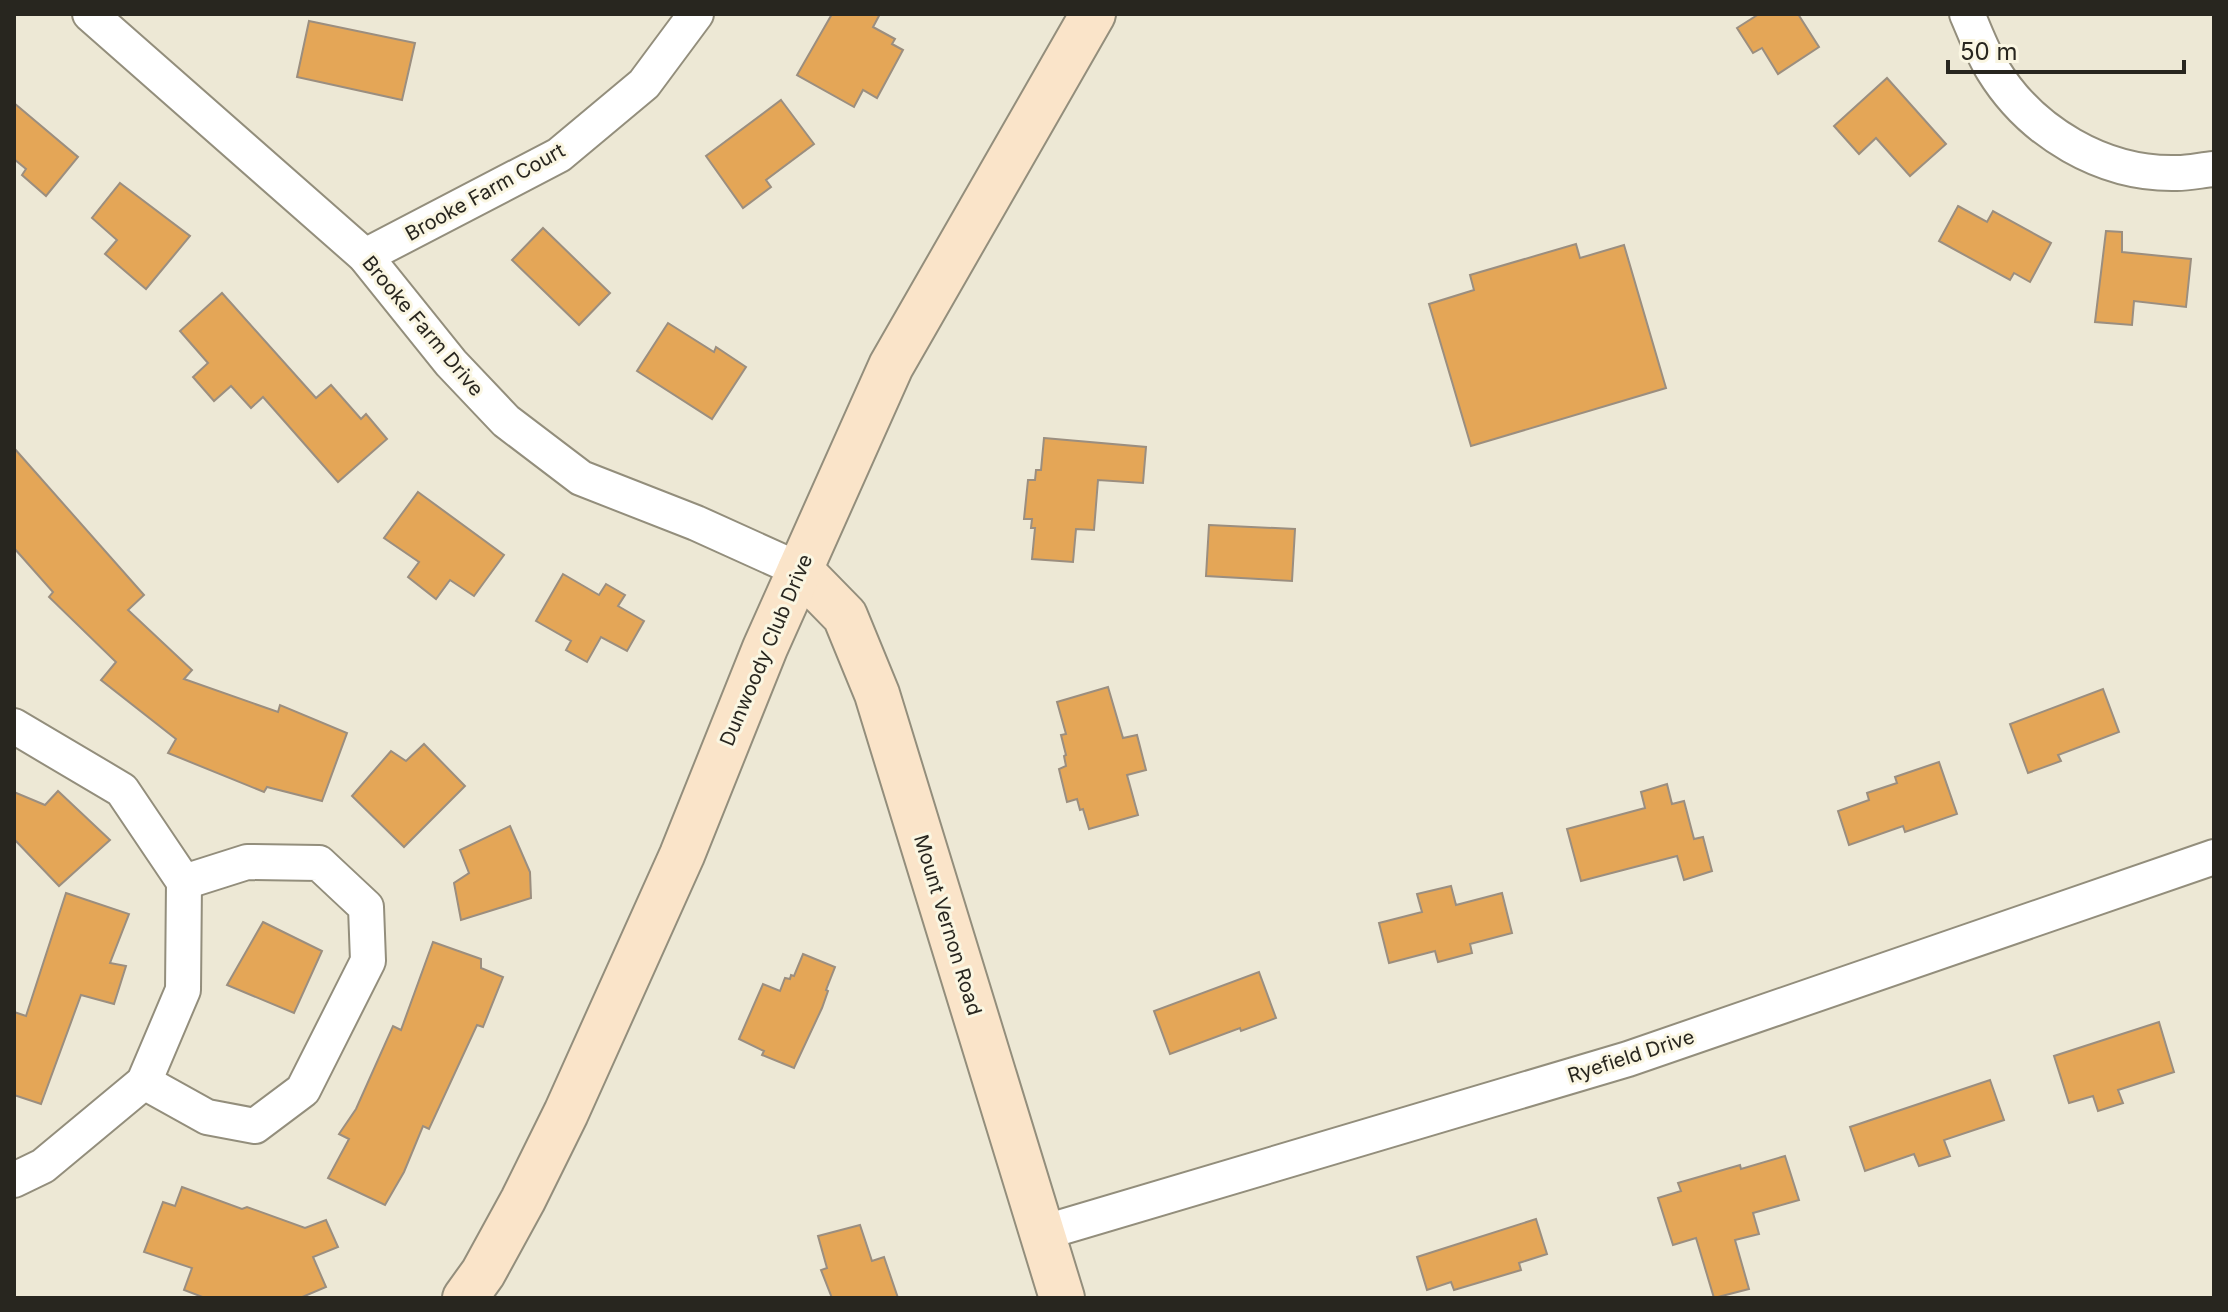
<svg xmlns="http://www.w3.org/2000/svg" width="2228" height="1312" font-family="Inter,sans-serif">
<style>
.building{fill:#e4a657;stroke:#9b8e7f;stroke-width:2}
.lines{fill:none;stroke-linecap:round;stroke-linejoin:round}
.street-casing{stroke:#938e7c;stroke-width:38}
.secondary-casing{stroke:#938e7c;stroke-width:48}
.street{stroke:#fff;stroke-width:34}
.secondary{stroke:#fae4c9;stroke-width:44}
.labels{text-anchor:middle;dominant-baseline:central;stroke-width:6;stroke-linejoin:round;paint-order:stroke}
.street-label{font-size:20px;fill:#28261f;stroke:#faf6e2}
</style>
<rect width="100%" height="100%" fill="#ede8d5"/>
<g class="building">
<path d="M 832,14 L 880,14 L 873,27 L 895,39 L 892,44 L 903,50 L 877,98 L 863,90 L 854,107 L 797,75 Z"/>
<path d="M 1759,14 L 1798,14 L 1819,47 L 1778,74 L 1762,48 L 1753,53 L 1737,28 Z"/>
<path d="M 309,21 L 415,43 L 402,100 L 297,77 Z"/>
<path d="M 1887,78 L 1946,144 L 1910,176 L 1876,138 L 1859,154 L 1834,126 Z"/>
<path d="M 781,100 L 814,144 L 766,180 L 771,187 L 743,208 L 706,156 Z"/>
<path d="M 14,103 L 78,157 L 46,196 L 22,175 L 26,169 L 14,159 Z"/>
<path d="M 120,183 L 190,236 L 146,289 L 105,254 L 117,240 L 92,218 Z"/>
<path d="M 1958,206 L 1987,222 L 1993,211 L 2051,243 L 2030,282 L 2014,273 L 2010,280 L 1939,241 Z"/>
<path d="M 543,228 L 610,293 L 579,325 L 512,260 Z"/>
<path d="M 2106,231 L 2122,232 L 2122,252 L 2191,259 L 2186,307 L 2134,301 L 2132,325 L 2095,322 Z"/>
<path d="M 1576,244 L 1580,258 L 1624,245 L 1666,388 L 1471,446 L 1429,304 L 1474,290 L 1470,275 Z"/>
<path d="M 222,293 L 316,398 L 331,385 L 361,419 L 366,414 L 387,439 L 338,482 L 263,397 L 251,408 L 231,386 L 214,401 L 193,377 L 208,363 L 180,331 Z"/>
<path d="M 668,323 L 714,352 L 716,347 L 746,367 L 712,419 L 637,371 Z"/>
<path d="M 1044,438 L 1146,447 L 1143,483 L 1098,480 L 1094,530 L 1076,529 L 1073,562 L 1032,559 L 1035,528 L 1031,528 L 1032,519 L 1024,519 L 1028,480 L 1035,480 L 1036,470 L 1041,470 Z"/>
<path d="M 14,448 L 144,595 L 128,610 L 192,670 L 184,679 L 278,712 L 280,705 L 347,733 L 322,801 L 267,787 L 264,792 L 168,753 L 176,739 L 101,680 L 116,662 L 49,597 L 53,592 L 14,548 Z"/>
<path d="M 418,492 L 504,555 L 474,596 L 450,580 L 436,599 L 408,577 L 419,562 L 384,538 Z"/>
<path d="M 1209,525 L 1295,529 L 1292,581 L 1206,576 Z"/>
<path d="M 563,574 L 599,595 L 606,584 L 625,595 L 618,606 L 644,621 L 627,651 L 601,637 L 587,662 L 566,650 L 571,641 L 536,621 Z"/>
<path d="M 1108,687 L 1123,738 L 1137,735 L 1146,770 L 1127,775 L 1138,815 L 1089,829 L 1083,809 L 1080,810 L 1077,799 L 1067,802 L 1059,769 L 1066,766 L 1064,756 L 1066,755 L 1061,735 L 1066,734 L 1057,702 Z"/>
<path d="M 2103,689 L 2119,732 L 2058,755 L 2061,761 L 2028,773 L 2010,724 Z"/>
<path d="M 424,744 L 465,786 L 404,847 L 352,796 L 391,751 L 406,761 Z"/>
<path d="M 1939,762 L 1957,814 L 1905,832 L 1903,826 L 1849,845 L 1838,811 L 1869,800 L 1867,793 L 1897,783 L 1895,777 Z"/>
<path d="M 1667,784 L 1672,804 L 1684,801 L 1694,839 L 1703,837 L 1712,871 L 1684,880 L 1677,856 L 1581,881 L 1567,829 L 1645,808 L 1641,792 Z"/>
<path d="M 58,791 L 110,840 L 59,886 L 14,839 L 14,792 L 45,805 Z"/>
<path d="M 510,826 L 530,872 L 531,898 L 461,920 L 454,883 L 469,873 L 460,850 Z"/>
<path d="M 1451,886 L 1456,905 L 1502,893 L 1512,933 L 1470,944 L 1472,953 L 1438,962 L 1435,951 L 1389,963 L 1379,923 L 1422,912 L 1417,894 Z"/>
<path d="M 66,893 L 129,914 L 110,963 L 126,966 L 114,1004 L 81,995 L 41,1104 L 14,1095 L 14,1012 L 26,1016 Z"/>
<path d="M 263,922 L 322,951 L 294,1013 L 227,985 Z"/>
<path d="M 433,942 L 481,959 L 481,968 L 503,977 L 483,1027 L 477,1025 L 429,1129 L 423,1126 L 404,1172 L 385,1205 L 328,1178 L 349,1139 L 339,1134 L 356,1109 L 393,1026 L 401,1030 Z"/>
<path d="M 803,954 L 835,967 L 826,990 L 828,991 L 822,1008 L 794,1068 L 762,1055 L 764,1051 L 739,1039 L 763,984 L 780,991 L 785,978 L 790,979 L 791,975 L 794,976 Z"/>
<path d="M 1259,972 L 1276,1018 L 1241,1031 L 1240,1028 L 1170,1054 L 1154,1011 Z"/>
<path d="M 2159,1022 L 2174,1072 L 2118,1090 L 2123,1103 L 2098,1111 L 2093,1096 L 2069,1103 L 2054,1056 Z"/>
<path d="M 1990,1080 L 2004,1120 L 1944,1140 L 1950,1156 L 1919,1166 L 1914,1154 L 1865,1171 L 1850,1127 Z"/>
<path d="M 1785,1156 L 1799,1200 L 1753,1213 L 1759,1234 L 1735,1240 L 1749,1289 L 1714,1298 L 1696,1238 L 1673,1245 L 1658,1198 L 1681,1191 L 1678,1183 L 1740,1165 L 1741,1169 Z"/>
<path d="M 182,1187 L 242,1209 L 247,1207 L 305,1228 L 326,1220 L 338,1247 L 313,1257 L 326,1287 L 300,1298 L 205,1298 L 184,1290 L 192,1268 L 144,1252 L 163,1202 L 175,1206 Z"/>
<path d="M 1536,1219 L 1547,1254 L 1519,1263 L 1521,1270 L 1454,1290 L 1451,1282 L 1427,1290 L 1417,1257 Z"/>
<path d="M 860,1225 L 872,1261 L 884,1257 L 898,1298 L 832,1298 L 821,1270 L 827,1268 L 818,1236 Z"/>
</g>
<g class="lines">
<defs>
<g id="street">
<path d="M 90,14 L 365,256 L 451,363 L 506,421 L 581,478 L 696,523 L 800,570"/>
<path d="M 1967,14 C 1975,32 1982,52 1993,70 C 2031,132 2103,175 2177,173 C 2189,173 2202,170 2214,169"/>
<path d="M 365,256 L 559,155 L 644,84 L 696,14"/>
<path d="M 14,726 L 122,790 L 184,882 L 183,990 L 144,1082 L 43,1166 L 14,1180"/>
<path d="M 144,1082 L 207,1117 L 255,1126 L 303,1090 L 368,961 L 366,907 L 319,863 L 247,862 L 184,882"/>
<path d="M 1042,1233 L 1628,1059 L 2214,857"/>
</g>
<g id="secondary">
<path d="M 800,570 L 845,616 L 877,694 L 1062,1298"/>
<path d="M 465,1298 L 483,1273 L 523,1200 L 566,1113 L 682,855 L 765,648 L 891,366 L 1093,14"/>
</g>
</defs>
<use href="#street" class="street-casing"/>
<use href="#secondary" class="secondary-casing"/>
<use href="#street" class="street"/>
<use href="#secondary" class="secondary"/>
</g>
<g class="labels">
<g class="street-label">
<text transform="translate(485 192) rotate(-29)">Brooke Farm Court</text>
<text transform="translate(423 326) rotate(50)">Brooke Farm Drive</text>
<text transform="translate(766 650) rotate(-67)">Dunwoody Club Drive</text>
<text transform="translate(948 925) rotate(73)">Mount Vernon Road</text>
<text transform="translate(1631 1056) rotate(-18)">Ryefield Drive</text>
</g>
</g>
<rect width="2228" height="1312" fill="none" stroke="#28261f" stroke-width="32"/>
<path d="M1948 60v12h236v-12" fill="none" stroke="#28261f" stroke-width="4"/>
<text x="1960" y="60" font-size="24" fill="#28261f" stroke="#faf6e2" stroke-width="6" paint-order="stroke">50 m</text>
</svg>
